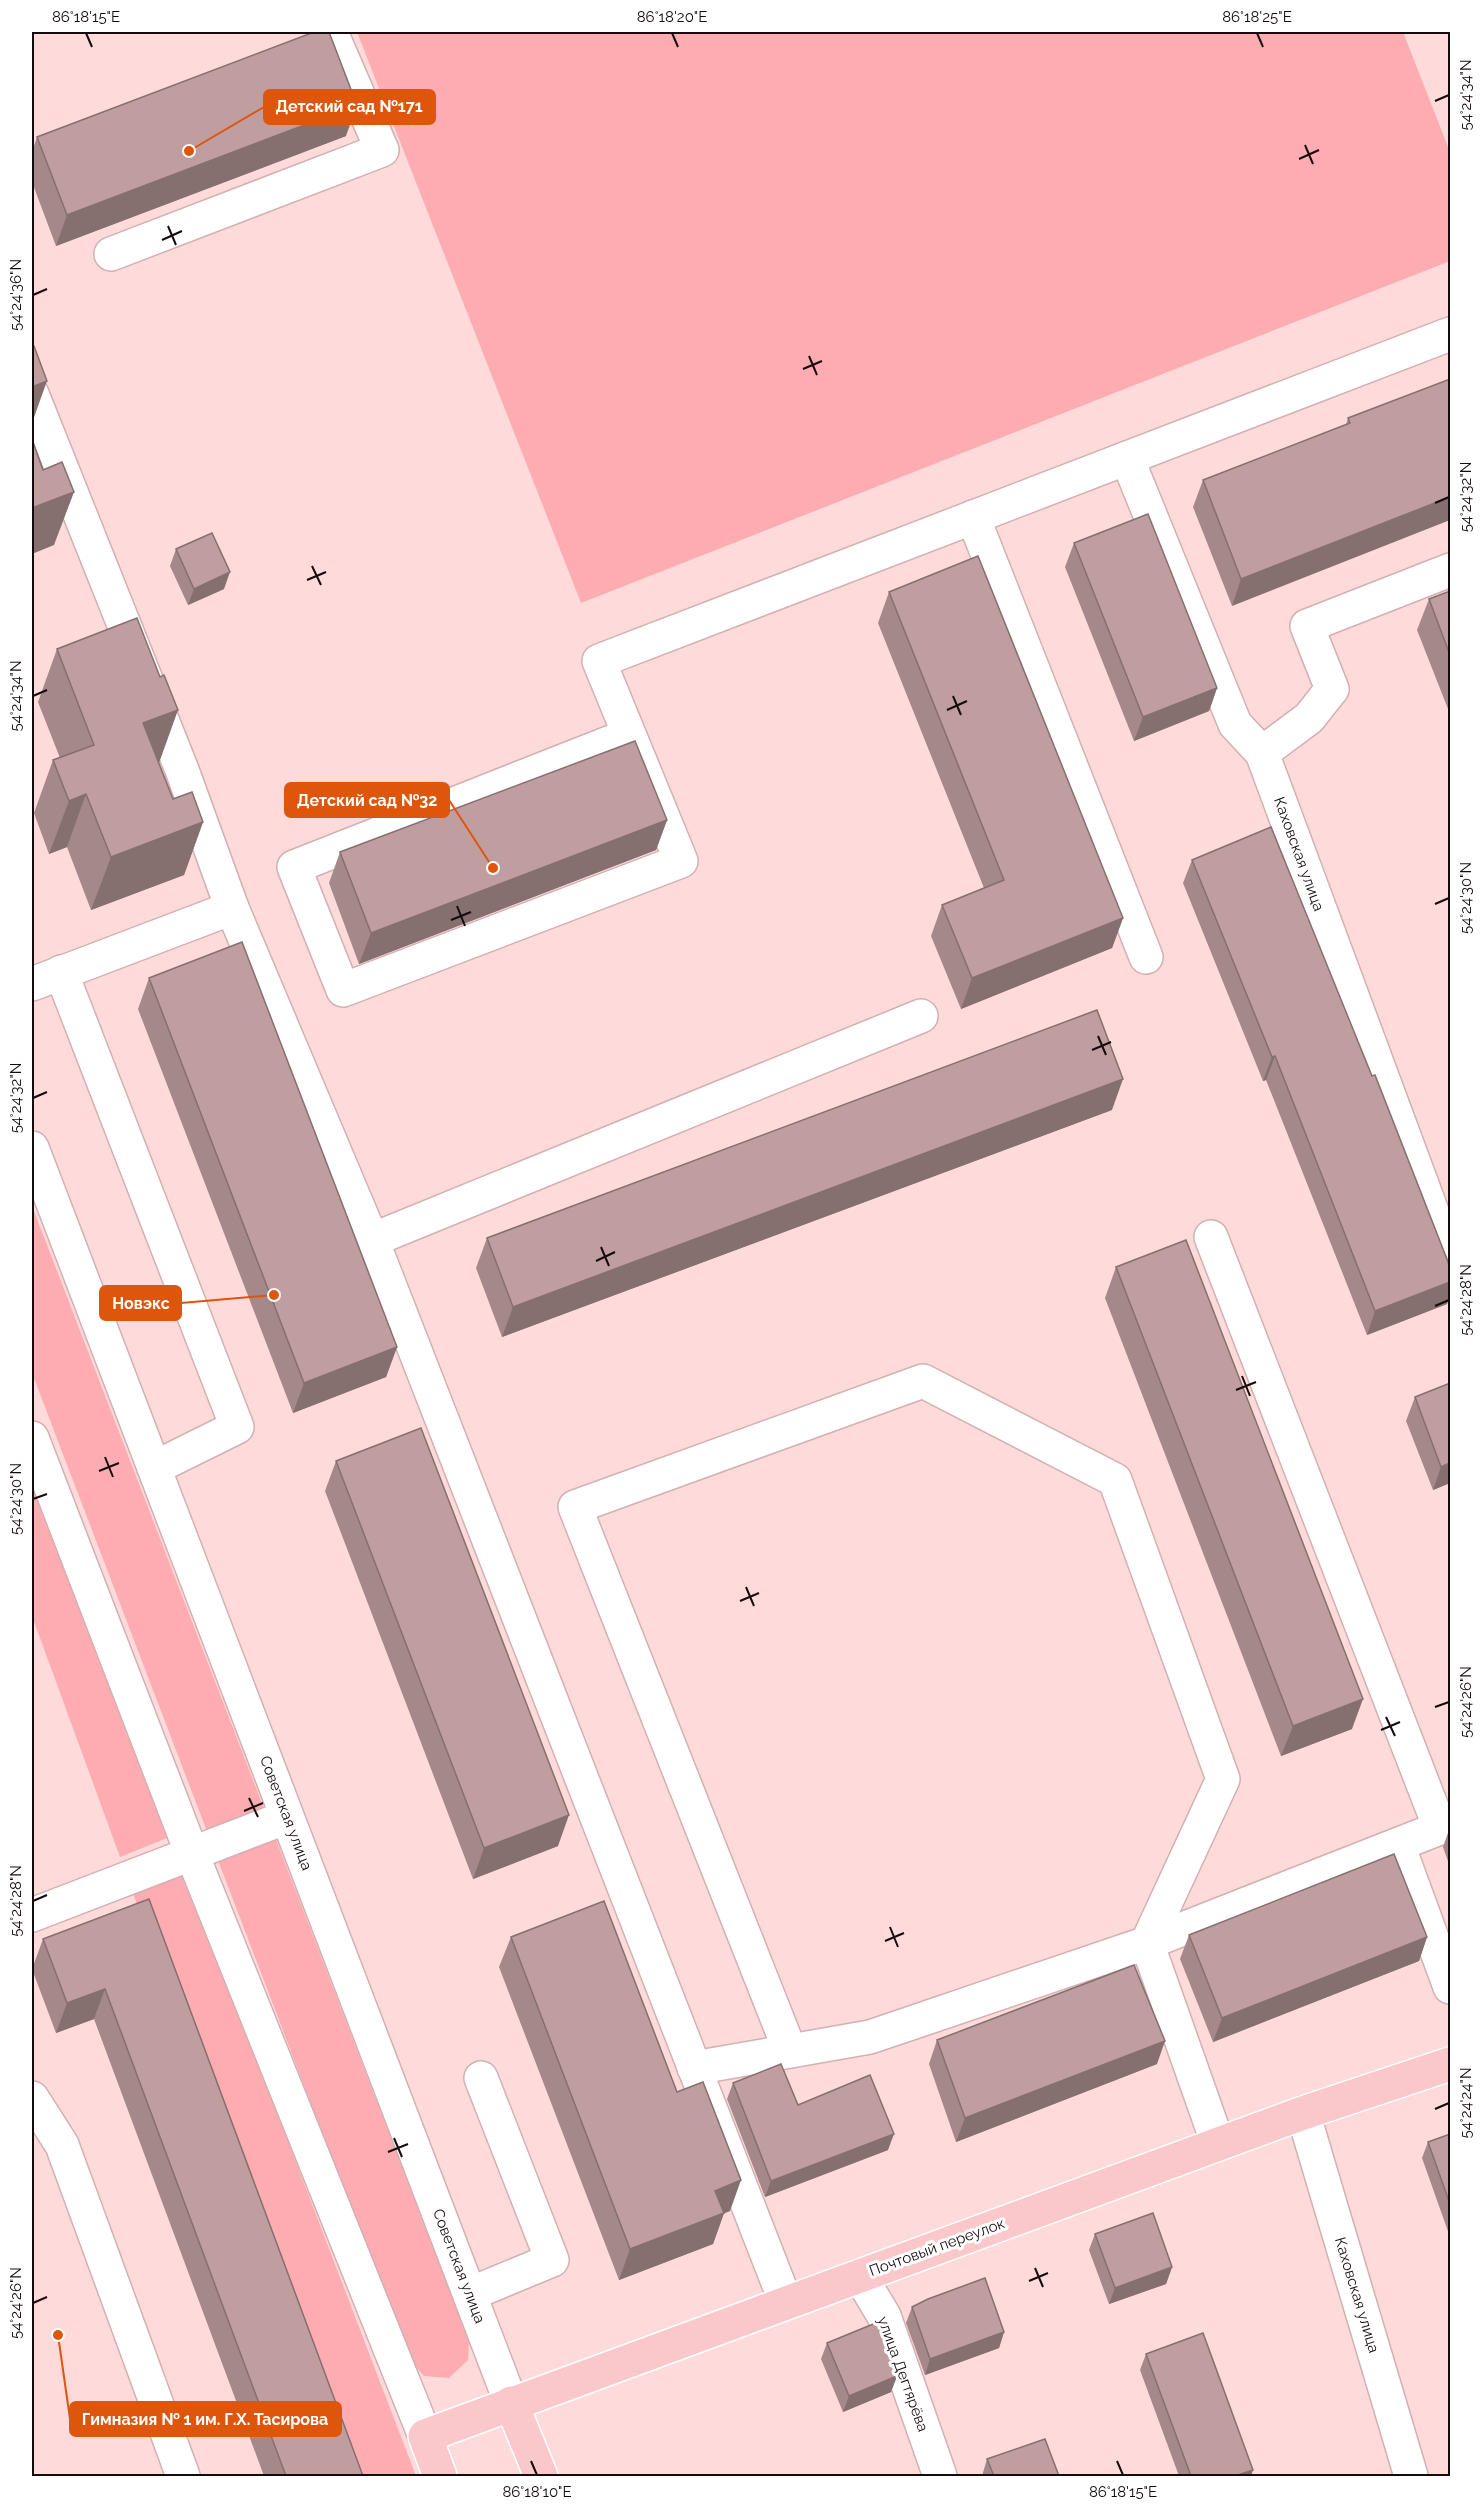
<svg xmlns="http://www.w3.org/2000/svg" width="1482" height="2508" font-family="Raleway,sans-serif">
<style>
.green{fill:#fdacb1}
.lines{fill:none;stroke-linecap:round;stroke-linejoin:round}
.minor-casing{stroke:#d3b0b2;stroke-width:36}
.major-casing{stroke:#fff;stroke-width:36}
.minor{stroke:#fff;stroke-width:33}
.major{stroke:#fac7ca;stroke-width:33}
.wall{fill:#a58889}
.shaded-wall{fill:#866f6f}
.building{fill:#c09e9f;stroke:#866f6f;stroke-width:1.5}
.ticks{fill:none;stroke:#160b0c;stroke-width:2}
.labels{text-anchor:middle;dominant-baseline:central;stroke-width:6;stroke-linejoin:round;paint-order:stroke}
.street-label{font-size:15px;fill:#160b0c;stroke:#fff}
.leader{fill:none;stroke:#de550c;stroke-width:2}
.callout-dot{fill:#de550c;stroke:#fff;stroke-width:2}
.callout{fill:#de550c;stroke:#de550c;stroke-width:2}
.callout-label{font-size:16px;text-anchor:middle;font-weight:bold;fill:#fff}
.neatline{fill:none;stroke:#160b0c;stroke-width:2}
.ticks-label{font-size:15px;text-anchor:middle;fill:#160b0c}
</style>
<rect width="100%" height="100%" fill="#fedadb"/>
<g class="green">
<path d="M 357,32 L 1403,32 L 1450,152 L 1450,261 L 581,603 Z"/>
<path d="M 32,1206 L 469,2341 L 468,2360 L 449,2378 L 424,2376 L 408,2358 L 32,1373 Z"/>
<path d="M 32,1468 L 172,1836 L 120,1857 L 32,1616 Z"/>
<path d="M 185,1872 L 416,2476 L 352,2476 L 132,1891 Z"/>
</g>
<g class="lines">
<defs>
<g id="minor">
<path d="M 111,254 L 382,150 L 331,32"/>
<path d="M 32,394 L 182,770 L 232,908"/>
<path d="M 1127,458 L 1235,724 L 1262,753 L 1450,1260"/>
<path d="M 973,517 L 1146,957"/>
<path d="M 629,735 L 294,867 L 343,990 L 681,861 L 599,661 L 1450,334"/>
<path d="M 1262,753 L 1309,718 L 1332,689 L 1307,626 L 1450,570"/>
<path d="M 61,972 L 237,1427 L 154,1468"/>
<path d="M 32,984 L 232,908 L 372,1240"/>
<path d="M 32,1148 L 511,2403"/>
<path d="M 1211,1237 L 1440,1828"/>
<path d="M 32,1438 L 192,1854 L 425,2436"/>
<path d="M 1398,1845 L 1450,1987"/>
<path d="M 32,1915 L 287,1817"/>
<path d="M 790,2051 L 575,1507 L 923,1381 L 1115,1480 L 1223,1779 L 1147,1943 L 1218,2144"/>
<path d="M 694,2068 L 870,2037 L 1147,1943 L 1450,1824"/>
<path d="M 32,2098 L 62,2145 L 183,2476"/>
<path d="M 1303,2113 L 1411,2476"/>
<path d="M 860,2276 L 884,2316 L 940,2476"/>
<path d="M 470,2294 L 552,2260 L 481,2078"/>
<path d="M 786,2303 L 372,1240 L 921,1016"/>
</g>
<g id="major">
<path d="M 511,2403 L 541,2476"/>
<path d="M 440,2476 L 425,2436 L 1303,2113 L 1450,2064"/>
</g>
</defs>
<use href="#minor" class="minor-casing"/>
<use href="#major" class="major-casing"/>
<use href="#minor" class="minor"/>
<use href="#major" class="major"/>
</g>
<g class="wall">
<path d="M 346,136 L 56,246 L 32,182 L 32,152 L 37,137 Z"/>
<path d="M 1450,379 L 1232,606 L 1193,507 L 1203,480 L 1346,425 L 1348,418 Z"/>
<path d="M 1074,543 L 1217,688 L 1209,711 L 1134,741 L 1065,567 Z"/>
<path d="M 176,549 L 224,589 L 188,605 L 170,566 Z"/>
<path d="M 1450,591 L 1450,714 L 1417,630 L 1429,599 Z"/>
<path d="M 889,592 L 1123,918 L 1112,948 L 961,1009 L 931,936 L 942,905 L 984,888 L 878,623 Z"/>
<path d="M 57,649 L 159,763 L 173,799 L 203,822 L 184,875 L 91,910 L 67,847 L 49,854 L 34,813 L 53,760 L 60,758 L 38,702 Z"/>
<path d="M 667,820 L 656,850 L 359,964 L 329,883 L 340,852 Z"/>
<path d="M 1192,860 L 1372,1076 L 1450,1267 L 1450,1294 L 1447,1304 L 1367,1335 L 1266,1080 L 1263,1081 L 1183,883 Z"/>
<path d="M 149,978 L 397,1347 L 386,1377 L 293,1413 L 138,1009 Z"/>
<path d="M 1112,1110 L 502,1337 L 476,1268 L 487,1238 Z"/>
<path d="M 1116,1267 L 1352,1729 L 1281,1756 L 1105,1298 Z"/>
<path d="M 1450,1383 L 1450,1483 L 1433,1490 L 1406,1421 L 1415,1397 Z"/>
<path d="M 336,1461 L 558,1846 L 473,1879 L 325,1491 Z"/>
<path d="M 1450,1827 L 1450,1867 L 1443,1847 Z"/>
<path d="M 149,1899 L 363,2476 L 264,2476 L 94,2019 L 56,2033 L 32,1969 L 43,1939 Z"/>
<path d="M 1189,1935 L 1427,1937 L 1419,1961 L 1213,2042 L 1180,1959 Z"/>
<path d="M 511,1937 L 677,2092 L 730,2211 L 724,2213 L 713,2244 L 619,2280 L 499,1967 Z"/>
<path d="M 937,2040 L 1157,2064 L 956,2142 L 929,2064 Z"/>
<path d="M 733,2083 L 798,2105 L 888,2150 L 765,2197 L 727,2099 Z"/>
<path d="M 1450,2134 L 1450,2237 L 1422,2158 L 1428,2142 Z"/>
<path d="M 1095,2234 L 1172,2267 L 1166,2284 L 1109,2304 L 1089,2250 Z"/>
<path d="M 912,2307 L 1004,2332 L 999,2348 L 925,2375 L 906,2323 Z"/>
<path d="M 827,2343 L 897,2376 L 891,2392 L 843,2412 L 821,2359 Z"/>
<path d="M 1146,2354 L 1251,2476 L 1179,2476 L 1140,2370 Z"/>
<path d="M 987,2459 L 1059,2476 L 982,2476 Z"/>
</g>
<g class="shaded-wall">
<path d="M 357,105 L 346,136 L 56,246 L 67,215 Z"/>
<path d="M 47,381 L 32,423 L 32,387 Z"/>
<path d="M 74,492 L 54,545 L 32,554 L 32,508 Z"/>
<path d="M 1450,497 L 1450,520 L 1232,606 L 1241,579 Z"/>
<path d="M 230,572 L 224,589 L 188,605 L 194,589 Z"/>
<path d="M 1217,688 L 1209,711 L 1134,741 L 1143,717 Z"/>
<path d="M 178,710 L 159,763 L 143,723 Z"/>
<path d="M 86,794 L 67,847 L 49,854 L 69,801 Z"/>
<path d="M 667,820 L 656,850 L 359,964 L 371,933 Z"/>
<path d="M 203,822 L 184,875 L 91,910 L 111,857 Z"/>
<path d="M 1123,918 L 1112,948 L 961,1009 L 972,978 Z"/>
<path d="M 1275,1056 L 1266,1080 L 1263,1081 L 1272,1057 Z"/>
<path d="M 1123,1079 L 1112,1110 L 502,1337 L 513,1307 Z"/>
<path d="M 1450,1282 L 1450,1294 L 1447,1304 L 1367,1335 L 1375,1311 Z"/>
<path d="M 397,1347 L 386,1377 L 293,1413 L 304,1383 Z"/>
<path d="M 1450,1463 L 1450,1483 L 1433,1490 L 1441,1467 Z"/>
<path d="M 1363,1699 L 1352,1729 L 1281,1756 L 1293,1726 Z"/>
<path d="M 569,1815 L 558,1846 L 473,1879 L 484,1848 Z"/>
<path d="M 1427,1937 L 1419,1961 L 1213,2042 L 1222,2018 Z"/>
<path d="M 105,1989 L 94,2019 L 56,2033 L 67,2003 Z"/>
<path d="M 1165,2041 L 1157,2064 L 956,2142 L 965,2118 Z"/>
<path d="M 894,2134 L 888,2150 L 765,2197 L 771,2181 Z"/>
<path d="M 741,2180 L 730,2211 L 720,2215 L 724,2213 L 713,2244 L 619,2280 L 630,2249 L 715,2191 Z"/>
<path d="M 1172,2267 L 1166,2284 L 1109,2304 L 1115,2288 Z"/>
<path d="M 1004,2332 L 999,2348 L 925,2375 L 930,2359 Z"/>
<path d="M 897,2376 L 891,2392 L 843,2412 L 849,2396 Z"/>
<path d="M 1253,2470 L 1251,2476 L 1235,2476 Z"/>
</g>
<g class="building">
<path d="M 314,32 L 329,32 L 357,105 L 67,215 L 37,137 Z"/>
<path d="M 34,346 L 47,381 L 32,387 L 32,347 Z"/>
<path d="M 1450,379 L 1450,497 L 1241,579 L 1203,480 L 1350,423 L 1348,418 Z"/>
<path d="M 32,439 L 43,470 L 62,462 L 74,492 L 32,508 Z"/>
<path d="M 1148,514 L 1217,688 L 1143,717 L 1074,543 Z"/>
<path d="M 212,533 L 230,572 L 194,589 L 176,549 Z"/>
<path d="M 978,556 L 1123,918 L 972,978 L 942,905 L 1004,880 L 889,592 Z"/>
<path d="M 1450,591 L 1450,655 L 1429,599 Z"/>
<path d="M 137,618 L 160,677 L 164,675 L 178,710 L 143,723 L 173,799 L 192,792 L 203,822 L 111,857 L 86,794 L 69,801 L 53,760 L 94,745 L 57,649 Z"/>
<path d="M 635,741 L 667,820 L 371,933 L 340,852 Z"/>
<path d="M 1271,827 L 1372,1076 L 1375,1075 L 1450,1267 L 1450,1282 L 1375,1311 L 1275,1056 L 1272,1057 L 1192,860 Z"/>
<path d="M 242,942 L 397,1347 L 304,1383 L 149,978 Z"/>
<path d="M 1097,1010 L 1123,1079 L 513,1307 L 487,1238 Z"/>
<path d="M 1186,1240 L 1363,1699 L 1293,1726 L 1116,1267 Z"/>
<path d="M 1450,1383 L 1450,1463 L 1441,1467 L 1415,1397 Z"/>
<path d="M 421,1428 L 569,1815 L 484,1848 L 336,1461 Z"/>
<path d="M 1394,1854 L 1427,1937 L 1222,2018 L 1189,1935 Z"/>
<path d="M 149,1899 L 363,2476 L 286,2476 L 105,1989 L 67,2003 L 43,1939 Z"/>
<path d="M 604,1901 L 677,2092 L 703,2082 L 741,2180 L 715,2191 L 724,2213 L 630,2249 L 511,1937 Z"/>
<path d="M 1134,1965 L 1165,2041 L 965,2118 L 937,2040 Z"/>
<path d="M 781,2064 L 798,2105 L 870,2075 L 894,2134 L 771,2181 L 733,2083 Z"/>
<path d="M 1450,2134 L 1450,2204 L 1428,2142 Z"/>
<path d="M 1153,2213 L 1172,2267 L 1115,2288 L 1095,2234 Z"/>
<path d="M 985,2278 L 1004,2332 L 930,2359 L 912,2307 L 928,2299 Z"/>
<path d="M 878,2322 L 897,2376 L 849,2396 L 827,2343 Z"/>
<path d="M 1203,2333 L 1253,2470 L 1235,2476 L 1191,2476 L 1146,2354 Z"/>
<path d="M 1045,2439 L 1059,2476 L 994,2476 L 987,2459 Z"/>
</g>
<path class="ticks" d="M 86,33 L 92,47M 672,33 L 678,47M 1257,33 L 1263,47M 1435,101 L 1449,95M 1305,145 L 1313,164M 1299,159 L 1319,150M 168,226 L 176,245M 162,240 L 182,231M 33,295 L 47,289M 809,356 L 817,375M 803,369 L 822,361M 1435,503 L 1449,497M 312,566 L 321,585M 307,580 L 326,572M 33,696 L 47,690M 953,696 L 961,715M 947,710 L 967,701M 1435,904 L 1449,898M 457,906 L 465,926M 451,920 L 471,912M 1098,1036 L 1106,1055M 1092,1050 L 1111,1042M 33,1098 L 47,1092M 601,1247 L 609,1266M 596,1261 L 615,1252M 1435,1306 L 1449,1300M 1242,1376 L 1250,1396M 1236,1390 L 1256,1382M 105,1457 L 113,1477M 99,1471 L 119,1463M 33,1499 L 47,1494M 746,1587 L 754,1606M 740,1601 L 759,1593M 1435,1707 L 1449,1702M 1386,1717 L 1395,1736M 1381,1730 L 1400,1722M 249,1798 L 258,1817M 244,1811 L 263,1803M 33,1901 L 47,1895M 890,1927 L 898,1947M 885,1941 L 904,1933M 1435,2109 L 1449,2103M 394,2138 L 402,2157M 388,2152 L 408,2144M 1035,2268 L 1043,2287M 1029,2281 L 1048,2273M 33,2303 L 47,2297M 531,2461 L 537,2475M 1117,2461 L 1123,2475"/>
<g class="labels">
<g class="street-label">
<text transform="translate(1299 854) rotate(70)">Каховская улица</text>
<text transform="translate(286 1813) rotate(69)">Советская улица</text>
<text transform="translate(937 2247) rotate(-20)">Почтовый переулок</text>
<text transform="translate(459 2266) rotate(69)">Советская улица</text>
<text transform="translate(1357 2295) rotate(73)">Каховская улица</text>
<text transform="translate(903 2374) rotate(70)">улица Дегтярёва</text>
</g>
</g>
<path class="leader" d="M189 151L264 107M493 868L449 800M274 1295L181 1303M58 2335L70 2419"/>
<g class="callout-dot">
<circle cx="189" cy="151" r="6"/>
<circle cx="493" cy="868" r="6"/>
<circle cx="274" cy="1295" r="6"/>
<circle cx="58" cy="2335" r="6"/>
</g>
<g class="callout">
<rect x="264" y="90" width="171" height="34" rx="6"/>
<rect x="285" y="783" width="164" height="34" rx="6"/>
<rect x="100" y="1286" width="81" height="34" rx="6"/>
<rect x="70" y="2402" width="271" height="34" rx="6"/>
</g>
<g class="callout-label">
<text x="349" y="112">Детский сад №171</text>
<text x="367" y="806">Детский сад №32</text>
<text x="141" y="1309">Новэкс</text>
<text x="205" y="2425">Гимназия № 1 им. Г.Х. Тасирова</text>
</g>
<rect width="1482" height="2508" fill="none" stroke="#ffffff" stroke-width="66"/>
<rect x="33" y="33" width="1416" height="2442" class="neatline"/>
<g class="ticks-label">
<text x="86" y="22">86°18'15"E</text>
<text x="672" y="22">86°18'20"E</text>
<text x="1257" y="22">86°18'25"E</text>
<text transform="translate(1466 95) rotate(-90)" y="5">54°24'34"N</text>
<text transform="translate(16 295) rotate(-90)" y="5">54°24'36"N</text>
<text transform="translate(1466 497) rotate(-90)" y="5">54°24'32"N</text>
<text transform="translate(16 696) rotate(-90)" y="5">54°24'34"N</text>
<text transform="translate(1466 898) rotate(-90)" y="5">54°24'30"N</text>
<text transform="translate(16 1098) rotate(-90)" y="5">54°24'32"N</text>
<text transform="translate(1466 1300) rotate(-90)" y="5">54°24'28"N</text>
<text transform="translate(16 1499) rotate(-90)" y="5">54°24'30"N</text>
<text transform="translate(1466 1702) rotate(-90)" y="5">54°24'26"N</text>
<text transform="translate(16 1901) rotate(-90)" y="5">54°24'28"N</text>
<text transform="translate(1466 2103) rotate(-90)" y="5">54°24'24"N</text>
<text transform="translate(16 2303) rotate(-90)" y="5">54°24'26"N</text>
<text x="537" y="2497">86°18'10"E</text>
<text x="1123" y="2497">86°18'15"E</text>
</g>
</svg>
